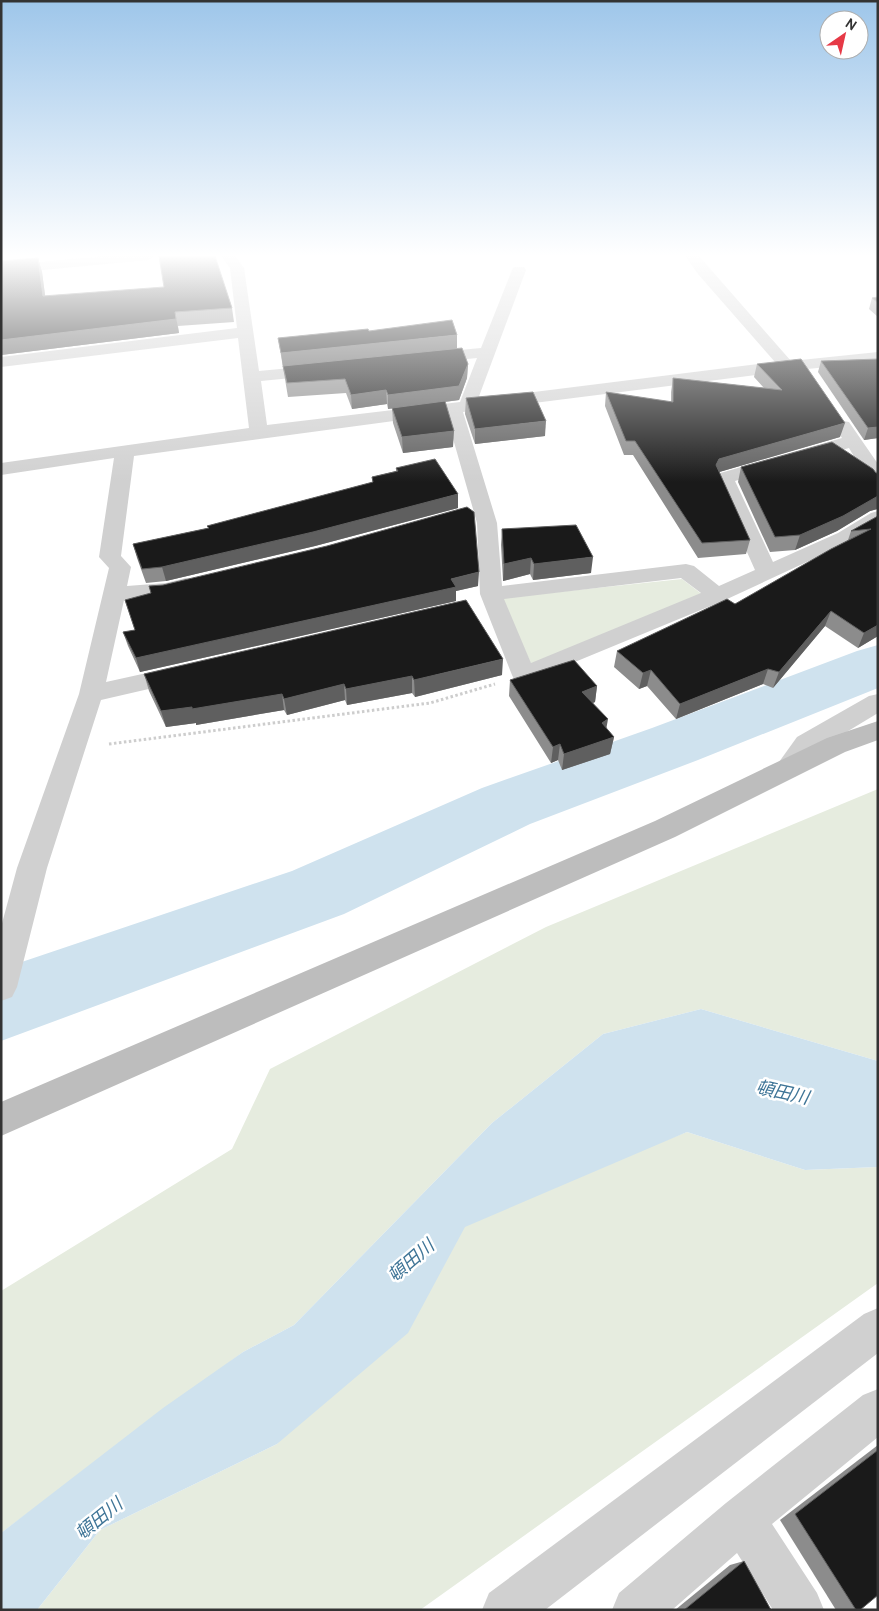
<svg xmlns="http://www.w3.org/2000/svg" width="879" height="1611" font-family="Overpass,'Noto Sans JP',sans-serif">
<style>
.green{fill:#e6ecdf}
.water{fill:#cfe2ee}
.lines{fill:none;stroke-linecap:round;stroke-linejoin:round}
.river{fill:#cfe2ee;fill-rule:evenodd}
.path{stroke:#cdcdcd;stroke-width:3;stroke-dasharray:2.5 2.5;stroke-linecap:butt}
.street{fill:#d0d0d0;fill-rule:evenodd}
.secondary{fill:#bdbdbd;fill-rule:evenodd}
.wall{fill:#8c8c8c}
.shaded-wall{fill:#5f5f5f}
.building{fill:#1a1a1a;stroke:#5f5f5f}
.labels{text-anchor:middle;dominant-baseline:central;stroke-width:5;stroke-linejoin:round;paint-order:stroke}
.near-water-label{font-size:18px;font-style:italic;fill:#3f7597;stroke:#fff}
</style>
<rect width="100%" height="100%" fill="#fff"/>
<g class="green">
<path d="M 682,579 L 703,595 L 532,666 L 502,598 Z"/>
<path d="M 878,789 L 878,1061 L 701,1009 L 603,1034 L 492,1123 L 294,1325 L 243,1352 L 1,1533 L 1,1291 L 232,1149 L 270,1069 L 546,927 Z"/>
<path d="M 687,1132 L 805,1170 L 878,1167 L 878,1283 L 420,1610 L 37,1610 L 100,1530 L 277,1444 L 463,1218 Z"/>
</g>
<path class="water" d="M 701,1009 L 878,1061 L 878,1167 L 805,1170 L 687,1132 L 465,1227 L 408,1333 L 277,1444 L 100,1530 L 37,1610 L 1,1610 L 1,1533 L 163,1408 L 243,1352 L 294,1325 L 492,1123 L 603,1034 Z"/>
<g class="lines">
<path class="river" d="M 878,645 L 878,688 L 698,760 L 530,824 L 344,914 L 1,1041 L 1,969 L 292,871 L 482,788 L 652,728 L 857,651 Z"/>
<path class="path" d="M 109,744 L 430,703 L 495,684"/>
<g class="street">
<path d="M 102,256 L 155,256 L 148,260 L 1,274 L 1,266 Z"/>
<path d="M 221,256 L 235,256 L 244,268 L 259,371 L 322,365 L 328,366 L 330,370 L 328,374 L 322,375 L 261,381 L 267,425 L 460,402 L 477,358 L 427,363 L 421,361 L 419,358 L 421,355 L 427,353 L 481,348 L 512,270 L 514,267 L 524,267 L 526,270 L 478,399 L 775,362 L 698,274 L 685,256 L 699,256 L 791,361 L 878,352 L 878,362 L 787,371 L 463,412 L 497,523 L 502,586 L 686,564 L 694,566 L 719,586 L 755,570 L 714,478 L 717,474 L 842,438 L 834,426 L 837,422 L 843,421 L 849,422 L 878,464 L 878,488 L 871,486 L 849,448 L 735,481 L 773,562 L 838,533 L 871,513 L 878,511 L 878,526 L 852,541 L 725,600 L 524,683 L 515,681 L 512,675 L 480,594 L 477,523 L 446,414 L 134,456 L 121,556 L 131,567 L 127,586 L 166,583 L 186,578 L 194,580 L 197,585 L 194,590 L 166,597 L 124,600 L 106,682 L 183,665 L 192,667 L 195,673 L 192,679 L 101,700 L 47,868 L 17,987 L 12,997 L 1,1001 L 1,927 L 17,868 L 79,694 L 109,568 L 99,557 L 114,458 L 1,475 L 1,463 L 249,428 L 238,338 L 1,367 L 1,357 L 237,328 L 230,268 ZM 681,578 L 701,593 L 531,663 L 504,599 Z"/>
<path d="M 878,694 L 878,713 L 815,751 L 796,776 L 787,779 L 778,776 L 774,769 L 797,737 L 869,696 Z"/>
<path d="M 878,1308 L 878,1353 L 545,1610 L 482,1610 L 489,1593 L 864,1314 Z"/>
<path d="M 878,1389 L 878,1437 L 772,1524 L 817,1593 L 824,1610 L 773,1610 L 737,1553 L 672,1610 L 612,1610 L 619,1593 L 726,1503 L 863,1395 Z"/>
</g>
<path class="secondary" d="M 878,721 L 878,740 L 845,752 L 675,837 L 1,1136 L 1,1102 L 655,821 L 827,738 Z"/>
</g>
<g class="wall">
<path d="M 2,256 L 3,261 L 38,258 L 42,272 L 45,296 L 232,308 L 234,322 L 178,326 L 179,333 L 1,355 Z"/>
<path d="M 878,297 L 878,317 L 869,309 L 872,298 Z"/>
<path d="M 369,331 L 457,348 L 468,364 L 467,378 L 459,400 L 445,402 L 453,447 L 403,453 L 393,423 L 392,408 L 388,409 L 387,404 L 352,409 L 346,393 L 288,397 L 278,338 Z"/>
<path d="M 878,359 L 878,438 L 864,440 L 818,372 L 821,361 Z"/>
<path d="M 757,364 L 840,437 L 719,472 L 750,540 L 746,554 L 698,558 L 633,455 L 624,455 L 605,406 L 606,392 L 671,402 L 671,392 L 673,378 L 764,388 L 754,377 Z"/>
<path d="M 466,398 L 545,436 L 475,444 L 465,414 Z"/>
<path d="M 741,467 L 878,473 L 878,509 L 870,511 L 837,531 L 795,550 L 770,552 L 738,482 Z"/>
<path d="M 396,468 L 458,508 L 315,546 L 166,581 L 146,583 L 137,558 L 133,544 L 208,528 L 207,526 L 373,482 L 372,477 L 396,471 Z"/>
<path d="M 878,516 L 878,636 L 858,648 L 825,626 L 773,688 L 763,684 L 676,719 L 647,686 L 639,689 L 614,667 L 617,651 L 735,604 L 848,540 L 851,531 Z"/>
<path d="M 502,529 L 591,573 L 533,580 L 530,574 L 503,581 L 501,545 Z"/>
<path d="M 149,586 L 478,586 L 456,591 L 456,601 L 140,672 L 128,646 L 123,632 L 135,630 L 151,593 Z"/>
<path d="M 144,674 L 502,675 L 415,697 L 412,693 L 347,705 L 345,700 L 287,715 L 284,710 L 196,725 L 196,723 L 166,727 L 149,691 Z"/>
<path d="M 510,680 L 597,686 L 595,702 L 593,703 L 607,729 L 614,737 L 610,754 L 562,770 L 558,760 L 551,763 L 509,696 Z"/>
<path d="M 878,1445 L 878,1595 L 860,1610 L 836,1610 L 780,1520 Z"/>
<path d="M 744,1561 L 771,1610 L 675,1610 L 730,1565 Z"/>
</g>
<g class="shaded-wall">
<path d="M 38,258 L 42,272 L 47,310 L 43,296 Z"/>
<path d="M 175,312 L 179,333 L 1,355 L 1,340 Z"/>
<path d="M 457,335 L 457,349 L 283,367 L 281,353 Z"/>
<path d="M 468,364 L 467,378 L 459,400 L 388,409 L 388,395 Z"/>
<path d="M 386,390 L 387,404 L 352,409 L 351,395 Z"/>
<path d="M 546,421 L 545,436 L 475,444 L 475,429 Z"/>
<path d="M 845,423 L 840,437 L 716,473 L 716,465 L 719,459 Z"/>
<path d="M 878,427 L 878,438 L 864,440 L 868,428 Z"/>
<path d="M 454,431 L 453,447 L 403,453 L 402,437 Z"/>
<path d="M 458,494 L 458,508 L 315,546 L 166,581 L 162,567 Z"/>
<path d="M 876,496 L 878,496 L 877,509 L 870,511 L 837,531 L 795,550 L 800,535 Z"/>
<path d="M 593,557 L 591,573 L 533,580 L 534,564 Z"/>
<path d="M 531,558 L 530,574 L 503,581 L 504,564 Z"/>
<path d="M 479,572 L 478,586 L 456,591 L 456,601 L 140,672 L 136,658 L 451,579 Z"/>
<path d="M 831,611 L 825,626 L 773,688 L 779,672 Z"/>
<path d="M 878,625 L 878,636 L 858,648 L 864,633 Z"/>
<path d="M 503,659 L 502,675 L 415,697 L 414,680 Z"/>
<path d="M 768,669 L 763,684 L 676,719 L 680,704 Z"/>
<path d="M 651,670 L 647,686 L 639,689 L 643,673 Z"/>
<path d="M 412,676 L 412,693 L 347,705 L 346,689 Z"/>
<path d="M 344,684 L 345,700 L 287,715 L 284,699 Z"/>
<path d="M 597,686 L 595,702 L 580,708 L 582,692 Z"/>
<path d="M 282,694 L 284,710 L 196,725 L 196,723 L 166,727 L 161,711 Z"/>
<path d="M 608,719 L 605,736 L 602,723 Z"/>
<path d="M 614,737 L 610,754 L 562,770 L 564,754 Z"/>
<path d="M 560,744 L 558,760 L 551,763 L 553,747 Z"/>
</g>
<g class="building">
<path d="M 159,256 L 215,256 L 232,308 L 175,312 L 176,319 L 1,340 L 1,261 L 38,258 L 43,296 L 164,287 Z"/>
<path d="M 878,297 L 878,303 L 872,298 Z"/>
<path d="M 452,320 L 457,335 L 281,353 L 278,338 L 368,329 L 369,331 Z"/>
<path d="M 462,348 L 468,364 L 459,386 L 388,395 L 386,390 L 351,395 L 345,379 L 287,383 L 283,366 Z"/>
<path d="M 801,359 L 845,423 L 719,459 L 716,465 L 750,540 L 702,543 L 635,441 L 626,441 L 606,392 L 673,402 L 673,378 L 782,390 L 757,364 Z"/>
<path d="M 878,359 L 878,427 L 868,428 L 821,361 Z"/>
<path d="M 533,392 L 546,421 L 475,429 L 466,398 Z"/>
<path d="M 445,401 L 454,431 L 402,437 L 392,408 Z"/>
<path d="M 832,442 L 873,469 L 876,473 L 878,473 L 878,496 L 843,516 L 800,535 L 775,537 L 741,467 Z"/>
<path d="M 435,459 L 458,494 L 313,532 L 162,567 L 142,569 L 133,544 L 209,528 L 207,526 L 373,482 L 372,477 L 398,471 L 396,468 Z"/>
<path d="M 467,507 L 474,512 L 479,572 L 451,579 L 456,587 L 136,658 L 123,632 L 135,630 L 125,600 L 151,593 L 149,586 L 163,585 L 327,546 Z"/>
<path d="M 878,516 L 878,625 L 864,633 L 831,611 L 779,672 L 768,669 L 680,704 L 651,670 L 643,673 L 617,651 L 727,599 L 735,604 L 831,549 L 871,529 L 851,531 Z"/>
<path d="M 576,525 L 593,557 L 534,564 L 531,558 L 504,564 L 502,529 Z"/>
<path d="M 466,600 L 503,659 L 414,680 L 412,676 L 346,689 L 344,684 L 284,699 L 282,694 L 192,709 L 192,707 L 161,711 L 144,674 Z"/>
<path d="M 574,660 L 597,686 L 582,692 L 608,719 L 602,723 L 614,737 L 564,754 L 560,744 L 553,747 L 510,680 Z"/>
<path d="M 878,1450 L 878,1595 L 860,1610 L 856,1610 L 795,1514 Z"/>
<path d="M 744,1561 L 771,1610 L 683,1610 L 684,1610 Z"/>
</g>
<linearGradient id="sky" x2="0" y2="1"><stop stop-color="#9ec6ea"/><stop offset="0.53" stop-color="#fff"/><stop offset="1" stop-color="#fff" stop-opacity="0"/></linearGradient>
<rect width="879" height="482" fill="url(#sky)"/>
<g class="labels">
<g class="near-water-label">
<text transform="translate(782 1094) rotate(12)">頓田川</text>
<text transform="translate(412 1262) rotate(-41)">頓田川</text>
<text transform="translate(100 1520) rotate(-39)">頓田川</text>
</g>
</g>
<rect width="879" height="1611" fill="none" stroke="#333333" stroke-width="5"/>
<g transform="translate(844 35) rotate(34)"><circle r="24" fill="#ffffff" stroke="#adadad"/>
<path d="M0-4L9 19L0 12L-9 19Z" fill="#e63946"/>
<text y="-8" font-size="14" font-weight="bold" text-anchor="middle" fill="#333333">N</text>
</g>
</svg>
